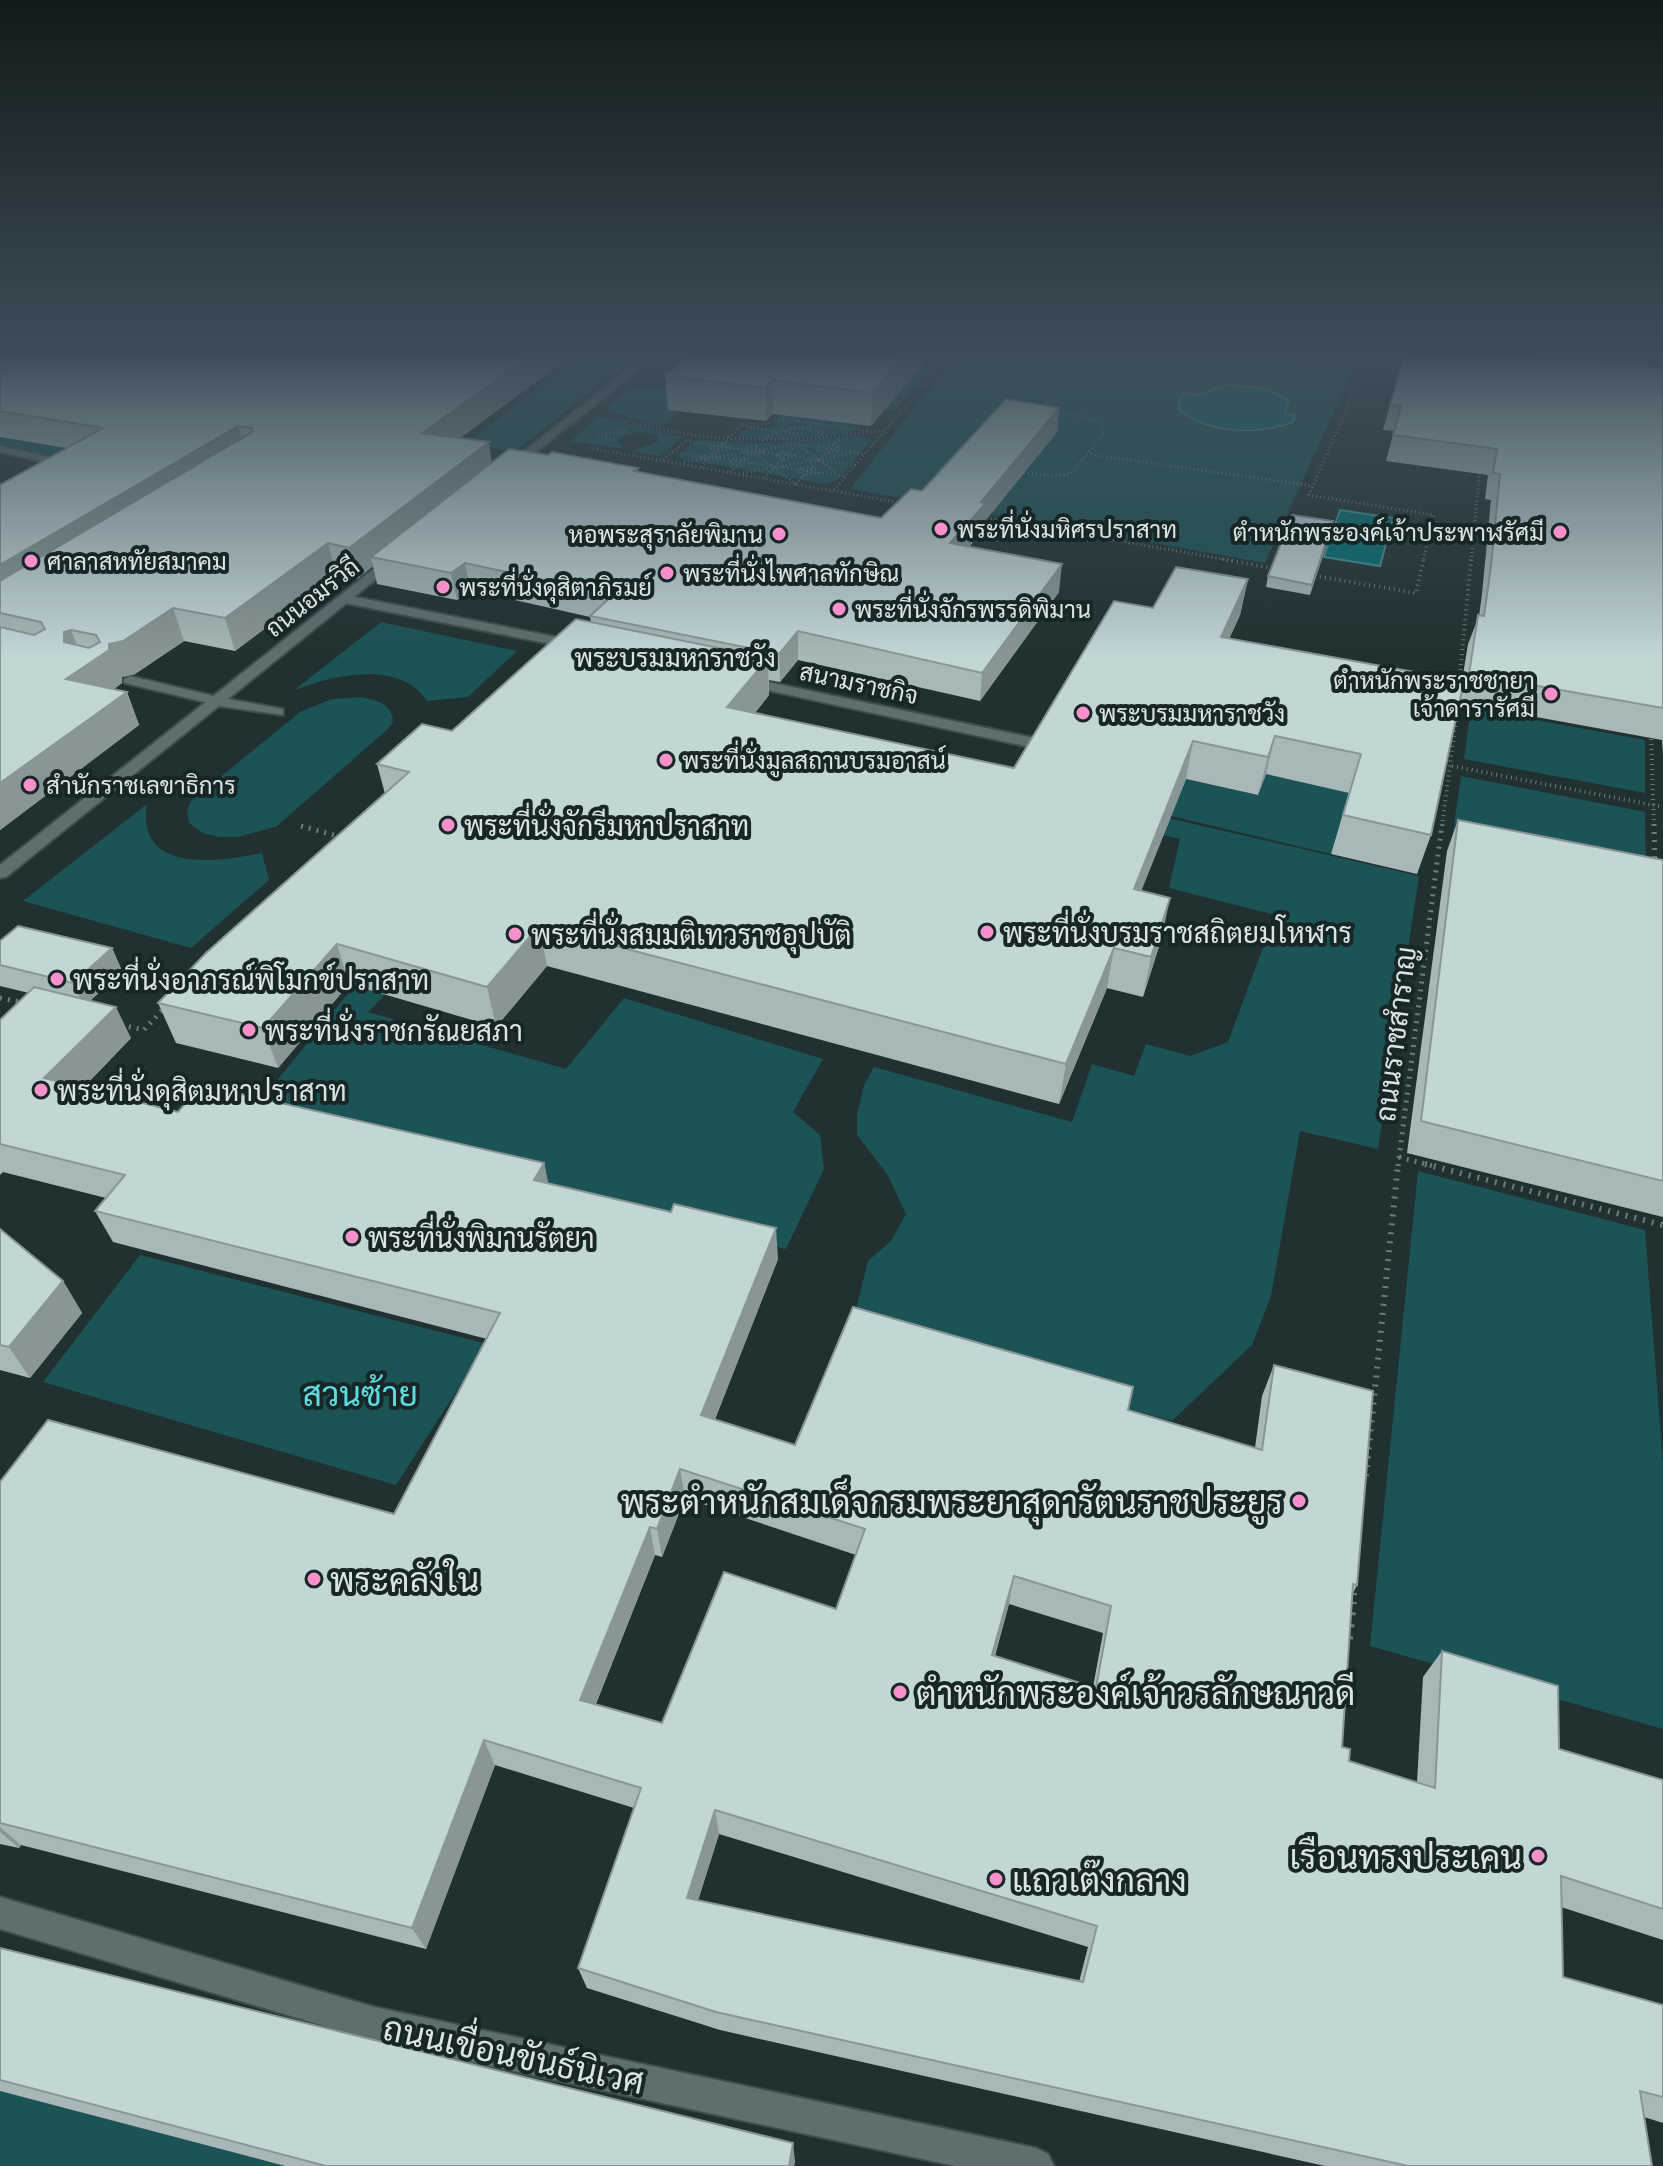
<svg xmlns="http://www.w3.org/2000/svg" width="1663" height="2166" font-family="'Titillium Web',Sarabun,sans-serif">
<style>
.green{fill:#1c5354}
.water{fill:#026d6e;stroke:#439191;stroke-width:2}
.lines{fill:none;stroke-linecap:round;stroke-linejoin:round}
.service-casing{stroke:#3f4d4d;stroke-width:4}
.pedestrian-casing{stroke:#3f4d4d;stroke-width:4}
.path-far4{stroke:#6e7b7b;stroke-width:3;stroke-dasharray:1 3;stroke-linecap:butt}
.path-far3{stroke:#6e7b7b;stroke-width:4;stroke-dasharray:1 4;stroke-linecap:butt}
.path-far2{stroke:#6e7b7b;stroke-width:5;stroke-dasharray:2 6;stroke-linecap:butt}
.path-far1{stroke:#6e7b7b;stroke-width:6;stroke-dasharray:2 7;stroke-linecap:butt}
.path{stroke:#6e7b7b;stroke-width:8;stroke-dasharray:3 9;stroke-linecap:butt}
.service{fill:#5e6f6f;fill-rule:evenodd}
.pedestrian{fill:#5e6f6f;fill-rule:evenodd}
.wall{fill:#a8b8b8;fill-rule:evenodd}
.shaded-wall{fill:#889696}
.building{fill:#c3d6d6;stroke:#889696;stroke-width:2;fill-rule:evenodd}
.poi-dot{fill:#f890cb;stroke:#172626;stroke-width:3}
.labels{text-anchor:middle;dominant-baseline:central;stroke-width:8;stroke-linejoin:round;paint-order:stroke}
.far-poi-label{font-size:24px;fill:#dae4e4;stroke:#172626;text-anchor:start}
.far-street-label{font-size:24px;fill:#dae4e4;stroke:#172626}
.far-quarter-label{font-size:26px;fill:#dae4e4;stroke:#172626}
.poi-label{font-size:28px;fill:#dae4e4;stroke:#172626;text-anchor:start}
.street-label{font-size:28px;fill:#dae4e4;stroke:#172626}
.near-park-label{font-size:34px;fill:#5cdcdd;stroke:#172626}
.near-poi-label{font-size:34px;fill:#dae4e4;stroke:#172626;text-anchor:start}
.near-street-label{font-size:34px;fill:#dae4e4;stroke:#172626}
</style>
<rect width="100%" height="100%" fill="#213030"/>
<g class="green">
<path d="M 581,355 L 636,355 L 515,451 L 465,444 Z"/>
<path d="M 957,355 L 1225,355 L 1353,370 L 1265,563 L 850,489 Z"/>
<path d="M 849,357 L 932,367 L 895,410 L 875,407 L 850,433 L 786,440 L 737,438 L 751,425 L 769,428 L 789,407 Z"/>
<path d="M 658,386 L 671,387 L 669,409 L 680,412 L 661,427 L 605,410 L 627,391 Z"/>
<path d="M 599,416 L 682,437 L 660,456 L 631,451 L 659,442 L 656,435 C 641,431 630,431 617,440 L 623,447 L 620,448 L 571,441 Z"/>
<path d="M 860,436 L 872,439 L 838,480 L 826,484 L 676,458 L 696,440 L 761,443 Z"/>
<path d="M 0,437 L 79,450 L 46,456 L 0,445 Z"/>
<path d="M 381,622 L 517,651 L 468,697 L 427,701 C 400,659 330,675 293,691 Z"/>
<path d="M 361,697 C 376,700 392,703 393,722 L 388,729 L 277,826 L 239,837 L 219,837 L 203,833 L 189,823 L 187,810 L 191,801 L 300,712 L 332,699 Z"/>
<path d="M 1471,708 L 1645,740 L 1645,793 L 1464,759 Z"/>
<path d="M 1122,766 L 1258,795 L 1266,774 L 1349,793 L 1331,854 L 1104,800 Z"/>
<path d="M 1461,776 L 1645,812 L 1646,887 L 1451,846 Z"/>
<path d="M 1018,803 L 1103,803 L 1419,876 L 1378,1149 L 1300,1131 L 1271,1296 L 1252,1345 L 1172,1421 L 851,1329 L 868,1261 L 891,1241 L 906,1214 L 887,1174 L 857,1135 L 857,1115 L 864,1085 L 874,1067 L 1072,1122 L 1092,1064 L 1134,1076 L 1146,1044 L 1190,1056 L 1228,1042 L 1275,915 L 1169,888 L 1180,839 Z"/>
<path d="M 147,804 C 136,874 217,862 262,853 L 269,880 L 191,948 L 23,901 Z"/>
<path d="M 392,939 L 429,951 L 368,1012 L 566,1069 L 624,998 L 823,1059 L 793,1112 L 820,1135 L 824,1169 L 786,1249 L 245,1120 Z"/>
<path d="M 1418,1171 L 1645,1230 L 1663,1464 L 1663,1729 L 1370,1646 Z"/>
<path d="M 140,1255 L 487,1344 L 396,1485 L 43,1382 Z"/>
<path d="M 0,2091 L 285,2166 L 0,2166 Z"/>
</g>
<g class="water">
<path d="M 1225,385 C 1248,386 1270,387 1289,401 L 1285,413 L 1295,416 L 1293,422 C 1260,435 1208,434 1180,410 L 1179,399 L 1184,393 L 1199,395 Z"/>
<path d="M 1340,510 L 1393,518 L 1380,566 L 1324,557 Z"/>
</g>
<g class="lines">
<defs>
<g id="service">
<path d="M 646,355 L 657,355 L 515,469 L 507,469 L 507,465 Z"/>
<path d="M 1620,359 L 1663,363 L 1663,369 L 1620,365 L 1563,367 L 1558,364 L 1563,361 Z"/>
<path d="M 0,446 L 72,462 L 74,464 L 68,467 L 0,452 Z"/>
<path d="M 390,556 L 401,559 L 228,699 L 283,709 L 283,715 L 219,706 L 6,877 L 0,878 L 0,865 Z"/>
<path d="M 0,1897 L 374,2007 L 1036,2148 L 1048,2154 L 1054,2166 L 955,2166 L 374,2041 L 0,1929 Z"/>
</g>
<g id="pedestrian">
<path d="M 345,595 L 576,641 L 583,645 L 576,649 L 340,602 L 338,599 Z"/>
<path d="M 130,676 L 222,698 L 224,701 L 217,705 L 125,683 L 123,680 Z"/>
<path d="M 744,677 L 1034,738 L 1042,743 L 1034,748 L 739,684 L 739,678 Z"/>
</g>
</defs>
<use href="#service" class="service-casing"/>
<use href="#pedestrian" class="pedestrian-casing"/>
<g class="path-far4">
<path d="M 1253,355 L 1348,365 L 1360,369 L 1360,378 L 1309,495 L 1434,515 L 1423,561"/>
<path d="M 915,370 L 1046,387 L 1053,396 L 1042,409"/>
<path d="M 925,370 L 937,355"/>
<path d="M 903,382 L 924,385"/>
<path d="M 775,418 L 869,431"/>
<path d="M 621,419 C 709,446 795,443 885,430"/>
<path d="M 742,426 L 775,430"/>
<path d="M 785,432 L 804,434"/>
<path d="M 605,434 L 628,430"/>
<path d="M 598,437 L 617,440"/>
<path d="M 686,441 L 747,450"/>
<path d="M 762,441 C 781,424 807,425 829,437"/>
<path d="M 725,443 L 731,448 L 721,451 L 711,448 Z"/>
<path d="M 829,445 L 837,447 L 837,451 L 825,453 L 818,450 L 820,446 Z"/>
<path d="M 800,446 L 837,473"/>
<path d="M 756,447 L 763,452 L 753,455 L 743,452 L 746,448 Z"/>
<path d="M 589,448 L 902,503"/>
<path d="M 752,451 L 819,460 L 796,484 Z"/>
<path d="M 673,452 L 706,457"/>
<path d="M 782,452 L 797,455 L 784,459 L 776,455 Z"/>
<path d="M 712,453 L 720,458 L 710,461 L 700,458 Z"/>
<path d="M 1087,454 L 1313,486"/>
<path d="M 716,458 L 845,476"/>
<path d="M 736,459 L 747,459 L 752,463 L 736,466 L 731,462 Z"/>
<path d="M 822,459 L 851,453"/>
<path d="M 663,460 L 686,441"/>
<path d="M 819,460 L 856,465"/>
<path d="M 819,460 L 841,437"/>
<path d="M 684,462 L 797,444 L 865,454"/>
<path d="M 782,466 L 812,461"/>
<path d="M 701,467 L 744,422 L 767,425 L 782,410"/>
<path d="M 803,468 L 815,469 L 818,473 L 801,475 L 797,471 Z"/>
<path d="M 730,472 L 752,451"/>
<path d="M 1020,472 L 1051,476 L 1071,474 L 1104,433 L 1101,424 L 1086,417 L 1055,411"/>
<path d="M 743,473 L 768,468"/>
<path d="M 764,478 L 796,445"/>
<path d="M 834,490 L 949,355"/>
<path d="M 983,517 L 1234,561"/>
<path d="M 1471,561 L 1480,468"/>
</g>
<g class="path-far3">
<path d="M 1222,559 L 1276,569"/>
<path d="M 1310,575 L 1416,593 L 1424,559"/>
<path d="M 1459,685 L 1471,559"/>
<path d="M 1651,734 L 1654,826"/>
<path d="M 1452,766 L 1663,807"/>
<path d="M 1442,826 L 1457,711"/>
</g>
<g class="path-far2">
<path d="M 1654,824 L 1655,864"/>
<path d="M 301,826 L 344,838"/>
<path d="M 0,998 L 25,1003"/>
<path d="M 121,1025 L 144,1030 L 164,1008"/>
<path d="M 1399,1157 L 1433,1166"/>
<path d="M 1398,1166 L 1442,824"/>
</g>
<g class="path-far1">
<path d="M 1425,1164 L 1663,1225"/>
<path d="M 1366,1476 L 1398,1164"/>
<path d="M 1353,1604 L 1355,1585"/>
</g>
<path class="path" d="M 1349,1639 L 1353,1602"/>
<use href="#service" class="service"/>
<use href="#pedestrian" class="pedestrian"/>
</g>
<g class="wall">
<path d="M 0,355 L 572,355 L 460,438 L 492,463 L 638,468 L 638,472 L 881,518 L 922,491 L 1059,408 L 1057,432 L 985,521 L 984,529 L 969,547 L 1059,592 L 980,701 L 798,660 L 780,682 L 769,680 L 769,695 L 755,713 L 1014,768 L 1153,608 L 1248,579 L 1240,615 L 1229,639 L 1462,681 L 1468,644 L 1479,616 L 1482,594 L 1491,500 L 1485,499 L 1488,475 L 1386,461 L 1394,431 L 1383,430 L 1390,405 L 1663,369 L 1663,754 L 1662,740 L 1459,703 L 1431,835 L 1417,874 L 1331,854 L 1349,793 L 1266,774 L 1258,795 L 1186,779 L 1141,891 L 1162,937 L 1143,997 L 1107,988 L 1059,1104 L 547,966 L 496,1027 L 349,984 L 278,1068 L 176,1043 L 158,1003 L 385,794 L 377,764 L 452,731 L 591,622 L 590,617 L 470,590 L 457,600 L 377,584 L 373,566 L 357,579 L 336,575 L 235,651 L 184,641 L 135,674 L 122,677 L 122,683 L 114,689 L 127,692 L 139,725 L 0,830 L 0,485 L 66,448 L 0,437 Z"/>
<path d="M 931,355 L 871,426 L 773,414 L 766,421 L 668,410 L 665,376 Z"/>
<path d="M 1331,532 L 1310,595 L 1266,587 L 1268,576 Z"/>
<path d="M 1458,820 L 1663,860 L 1663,1217 L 1407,1153 L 1447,851 Z"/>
<path d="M 0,941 L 112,948 L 122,971 L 90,1001 L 131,1038 L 83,1088 L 178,1112 L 544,1163 L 548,1184 L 778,1259 L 715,1419 L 795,1445 L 1128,1410 L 1255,1448 L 1262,1396 L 1274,1365 L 1357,1585 L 1353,1593 L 1342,1747 L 1349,1761 L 1417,1782 L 1423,1677 L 1442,1651 L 1559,1749 L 1663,1780 L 1663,1940 L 1561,1907 L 1563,1977 L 1663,2005 L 1663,2123 L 1644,2117 L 1652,2166 L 1325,2166 L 720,2030 L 587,1988 L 578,1968 L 634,1808 L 495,1765 L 426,1949 L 21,1845 L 19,1848 L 0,1844 L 0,1482 L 394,1514 L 487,1339 L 113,1242 L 95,1211 L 106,1198 L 3,1172 L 0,1175 L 0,1020 L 29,993 L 0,986 ZM 685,1498 L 856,1555 L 836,1609 L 662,1723 L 596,1704 L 655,1555 L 662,1557 ZM 1009,1604 L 1103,1633 L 1093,1687 L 995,1656 ZM 719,1834 L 1088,1947 L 1079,1982 L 698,1900 Z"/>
<path d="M 0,1229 L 63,1281 L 82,1313 L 30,1378 L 0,1370 Z"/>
<path d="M 0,1948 L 795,2161 L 794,2166 L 285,2166 L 0,2091 Z"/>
</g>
<g class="shaded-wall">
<path d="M 532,355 L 572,355 L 428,462 L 422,433 Z"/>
<path d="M 905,355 L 931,355 L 871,426 L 872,393 Z"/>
<path d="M 772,380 L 773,414 L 766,421 L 765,388 Z"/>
<path d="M 1059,408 L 1057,432 L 985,521 L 984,529 L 948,570 L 950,543 L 981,502 Z"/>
<path d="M 238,426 L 246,454 L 0,604 L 0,565 Z"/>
<path d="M 489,442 L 493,472 L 371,557 L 373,566 L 357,579 L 349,548 Z"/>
<path d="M 328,543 L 336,575 L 235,651 L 225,618 Z"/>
<path d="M 465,563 L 470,590 L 457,600 L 451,573 Z"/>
<path d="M 1062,564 L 1059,592 L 980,701 L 982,673 Z"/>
<path d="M 1248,579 L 1240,615 L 1213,674 L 1221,637 Z"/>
<path d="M 173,608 L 184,641 L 135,674 L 122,677 L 122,683 L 80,712 L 66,679 L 64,632 L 71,630 L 84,663 L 109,644 Z"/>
<path d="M 798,631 L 798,660 L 780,682 L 779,654 Z"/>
<path d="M 768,658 L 769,695 L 729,745 L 727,707 Z"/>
<path d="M 127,692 L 139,725 L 0,830 L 0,783 Z"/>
<path d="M 1275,736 L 1266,774 L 1258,795 L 1268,757 Z"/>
<path d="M 1193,741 L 1186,779 L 1126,929 L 1134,889 Z"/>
<path d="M 1170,898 L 1162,937 L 1143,997 L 1151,957 Z"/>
<path d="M 539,926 L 547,966 L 496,1027 L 487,987 Z"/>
<path d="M 337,944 L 349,984 L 278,1068 L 263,1028 Z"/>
<path d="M 112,948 L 122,971 L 84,1006 L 73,983 Z"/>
<path d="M 1114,948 L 1107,988 L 1059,1104 L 1066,1064 Z"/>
<path d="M 116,1007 L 131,1038 L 62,1110 L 44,1078 Z"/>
<path d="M 544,1163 L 551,1195 L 534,1180 Z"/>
<path d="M 776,1228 L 778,1259 L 705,1445 L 701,1415 Z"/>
<path d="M 63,1281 L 82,1313 L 30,1378 L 9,1347 Z"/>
<path d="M 680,1469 L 685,1498 L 662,1557 L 657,1529 Z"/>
<path d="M 650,1527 L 655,1555 L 587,1726 L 580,1700 Z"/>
<path d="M 1014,1576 L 1009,1604 L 987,1681 L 992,1655 Z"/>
<path d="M 484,1740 L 495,1765 L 426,1949 L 412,1928 Z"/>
<path d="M 715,1810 L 719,1834 L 692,1920 L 687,1898 Z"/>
<path d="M 0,1827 L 21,1845 L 19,1848 L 0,1832 Z"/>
<path d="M 793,2143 L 795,2161 L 794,2166 L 789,2166 Z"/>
</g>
<g class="building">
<path d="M 0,355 L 532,355 L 422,433 L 489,442 L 349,548 L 328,543 L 225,618 L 173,608 L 123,641 L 109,644 L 109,650 L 66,679 L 127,692 L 0,783 L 0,627 L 34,635 L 45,629 L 41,622 L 0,613 L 0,581 L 252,432 L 253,428 L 238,426 L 0,565 L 0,485 L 103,428 L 0,411 ZM 71,630 L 96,635 L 100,642 L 89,648 L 64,642 L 64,632 Z"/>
<path d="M 691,355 L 905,355 L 872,393 L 772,380 L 765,388 L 665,376 Z"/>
<path d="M 1405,355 L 1511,355 L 1663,369 L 1663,708 L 1469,674 L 1478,615 L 1484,616 L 1491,566 L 1500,474 L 1493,473 L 1497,449 L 1393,435 L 1401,406 L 1390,405 Z"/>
<path d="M 1006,399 L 1059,408 L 981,502 L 986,503 L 950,543 L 1062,564 L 982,673 L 798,631 L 779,654 L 590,616 L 613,595 L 465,563 L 451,573 L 371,557 L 509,449 L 548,455 L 552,452 L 638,468 L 634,471 L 881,518 L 911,489 L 922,491 Z"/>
<path d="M 1292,515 L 1333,521 L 1312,585 L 1268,576 Z"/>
<path d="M 1176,567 L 1248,579 L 1221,637 L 1464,681 L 1431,835 L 1343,815 L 1361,754 L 1275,736 L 1268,757 L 1193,741 L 1134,889 L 1170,898 L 1151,957 L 1114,948 L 1066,1064 L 539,926 L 487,987 L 337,944 L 263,1028 L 158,1003 L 206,953 L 409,772 L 377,764 L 422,724 L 452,731 L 576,619 L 768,658 L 727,707 L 1014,768 L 1114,601 L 1153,608 Z"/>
<path d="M 1458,820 L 1663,860 L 1663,1181 L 1421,1121 Z"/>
<path d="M 18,926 L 112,948 L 73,983 L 0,965 L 0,941 Z"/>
<path d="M 34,987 L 116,1007 L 44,1078 L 178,1112 L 201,1085 L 544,1163 L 534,1180 L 671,1212 L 674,1204 L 776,1228 L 701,1415 L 795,1445 L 853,1307 L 1133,1387 L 1128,1410 L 1262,1450 L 1274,1365 L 1373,1391 L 1357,1585 L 1353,1584 L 1342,1747 L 1350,1749 L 1349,1761 L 1435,1788 L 1442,1651 L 1558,1686 L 1559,1749 L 1663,1780 L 1663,1909 L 1561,1876 L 1563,1977 L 1663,2005 L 1663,2097 L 1640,2091 L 1652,2166 L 1408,2166 L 716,2012 L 578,1968 L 641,1788 L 484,1740 L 412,1928 L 0,1823 L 0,1482 L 48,1420 L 394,1514 L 500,1313 L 95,1211 L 125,1175 L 0,1144 L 0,1020 ZM 680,1469 L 865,1529 L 836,1609 L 724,1572 L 662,1723 L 580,1700 L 650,1527 L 657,1529 ZM 1014,1576 L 1111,1606 L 1096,1688 L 992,1655 ZM 715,1810 L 1097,1926 L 1083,1982 L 687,1898 Z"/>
<path d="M 0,1229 L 63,1281 L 9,1347 L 0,1345 Z"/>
<path d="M 0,1948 L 793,2143 L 789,2166 L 326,2166 L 0,2080 Z"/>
</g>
<linearGradient id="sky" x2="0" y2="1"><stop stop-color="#121a1a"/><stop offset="0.54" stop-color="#3d4e59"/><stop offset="1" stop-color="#3d4e59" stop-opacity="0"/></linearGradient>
<rect width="1663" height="658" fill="url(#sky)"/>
<g class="poi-dot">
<circle cx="941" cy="529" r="8"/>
<circle cx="1560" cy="532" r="8"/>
<circle cx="779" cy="534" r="8"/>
<circle cx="31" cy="561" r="8"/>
<circle cx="667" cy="573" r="8"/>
<circle cx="443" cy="587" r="8"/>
<circle cx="839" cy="609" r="8"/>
<circle cx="1551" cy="694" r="8"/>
<circle cx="1083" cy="713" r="8"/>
<circle cx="666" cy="760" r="8"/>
<circle cx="30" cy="785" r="8"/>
<circle cx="448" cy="825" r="8"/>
<circle cx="987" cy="932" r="8"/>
<circle cx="515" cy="934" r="8"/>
<circle cx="57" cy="979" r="8"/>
<circle cx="249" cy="1030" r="8"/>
<circle cx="41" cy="1090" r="8"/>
<circle cx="352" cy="1237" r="8"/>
<circle cx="1299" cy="1501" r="8"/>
<circle cx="314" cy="1579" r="8"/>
<circle cx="900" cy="1692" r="8"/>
<circle cx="1538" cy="1856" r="8"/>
<circle cx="996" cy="1879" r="8"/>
</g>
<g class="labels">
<g class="far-poi-label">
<text x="957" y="529">พระที่นั่งมหิศรปราสาท</text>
<text x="1544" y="532" text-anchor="end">ตำหนักพระองค์เจ้าประพาฬรัศมี</text>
<text x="763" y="534" text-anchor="end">หอพระสุราลัยพิมาน</text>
<text x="47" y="561">ศาลาสหทัยสมาคม</text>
<text x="683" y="573">พระที่นั่งไพศาลทักษิณ</text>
<text x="459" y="587">พระที่นั่งดุสิตาภิรมย์</text>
<text x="855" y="609">พระที่นั่งจักรพรรดิพิมาน</text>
<text x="1535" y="680" text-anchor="end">ตำหนักพระราชชายา<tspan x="1535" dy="28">เจ้าดารารัศมี</tspan></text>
<text x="1099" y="713">พระบรมมหาราชวัง</text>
<text x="682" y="760">พระที่นั่งมูลสถานบรมอาสน์</text>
<text x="46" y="785">สำนักราชเลขาธิการ</text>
</g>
<g class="far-street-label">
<text transform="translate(312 597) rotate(-38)">ถนนอมรวิถี</text>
<text transform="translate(859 683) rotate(12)">สนามราชกิจ</text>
</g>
<g class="far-quarter-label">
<text x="675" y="657">พระบรมมหาราชวัง</text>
</g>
<g class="poi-label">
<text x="464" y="825">พระที่นั่งจักรีมหาปราสาท</text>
<text x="1003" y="932">พระที่นั่งบรมราชสถิตยมโหฬาร</text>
<text x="531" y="934">พระที่นั่งสมมติเทวราชอุปบัติ</text>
<text x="73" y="979">พระที่นั่งอาภรณ์พิโมกข์ปราสาท</text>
<text x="265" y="1030">พระที่นั่งราชกรัณยสภา</text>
<text x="57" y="1090">พระที่นั่งดุสิตมหาปราสาท</text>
<text x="368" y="1237">พระที่นั่งพิมานรัตยา</text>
</g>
<g class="street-label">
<text transform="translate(1395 1034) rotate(-83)">ถนนราชสำราญ</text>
</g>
<g class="near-park-label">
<text x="360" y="1393">สวนซ้าย</text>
</g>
<g class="near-poi-label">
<text x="1283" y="1501" text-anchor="end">พระตำหนักสมเด็จกรมพระยาสุดารัตนราชประยูร</text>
<text x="330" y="1579">พระคลังใน</text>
<text x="916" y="1692">ตำหนักพระองค์เจ้าวรลักษณาวดี</text>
<text x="1522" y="1856" text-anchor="end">เรือนทรงประเคน</text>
<text x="1012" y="1879">แถวเต๊งกลาง</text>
</g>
<g class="near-street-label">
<text transform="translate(514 2054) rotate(12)">ถนนเขื่อนขันธ์นิเวศ</text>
</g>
</g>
</svg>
